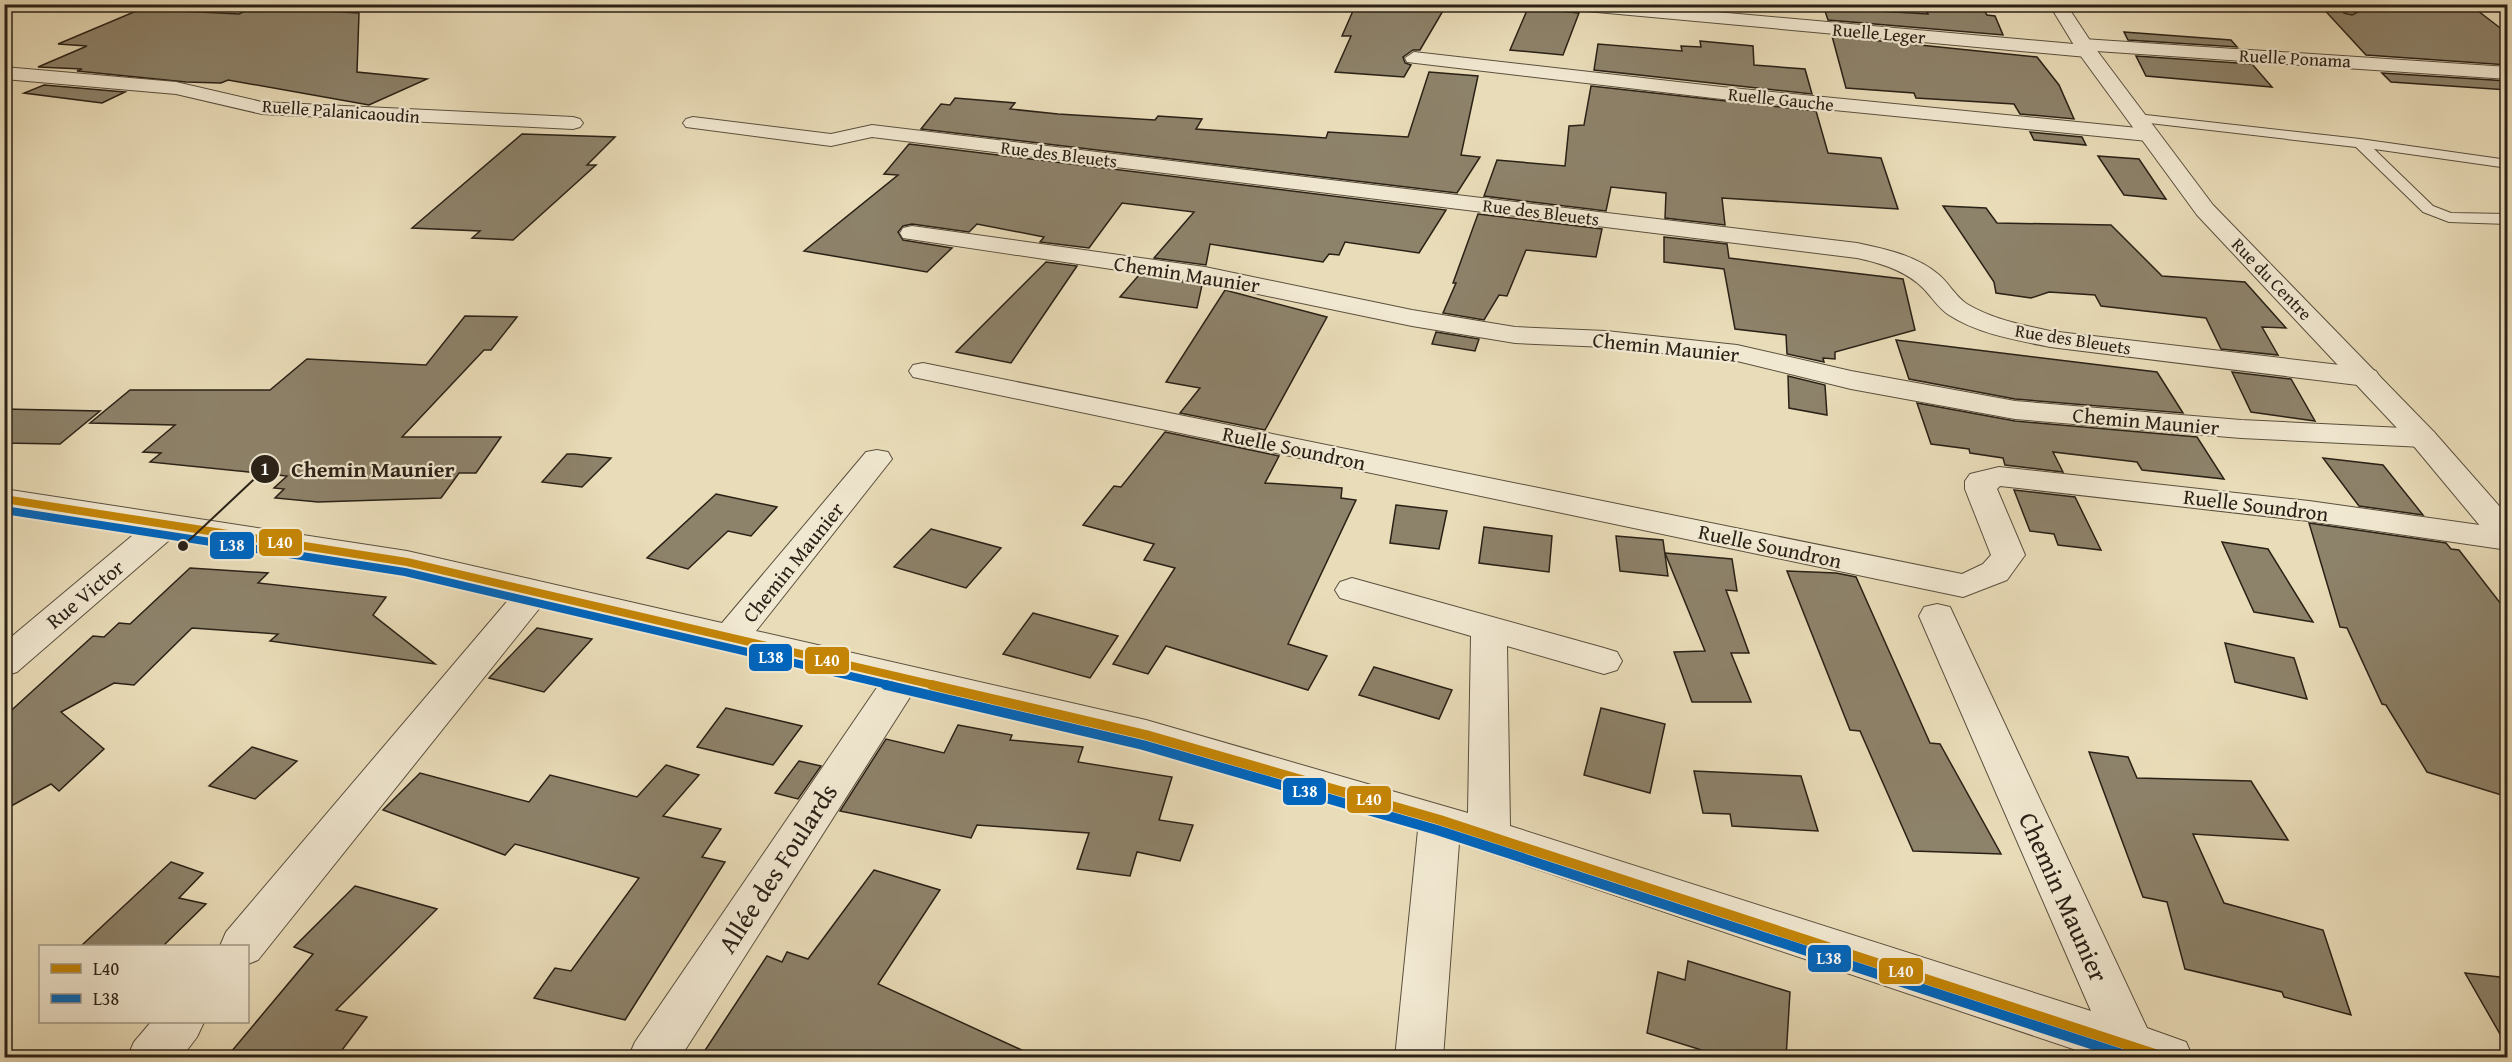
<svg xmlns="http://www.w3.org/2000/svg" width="2512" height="1062" font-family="'Gentium Book Plus',serif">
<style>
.building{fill:#8d826a;stroke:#2a2116;stroke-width:1.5}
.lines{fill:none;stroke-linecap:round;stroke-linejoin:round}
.service-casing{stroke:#5a503e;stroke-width:2}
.minor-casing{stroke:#5a503e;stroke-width:2}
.tertiary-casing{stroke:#5a503e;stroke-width:2}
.service{fill:#f1e8d1;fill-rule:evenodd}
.minor{fill:#f1e8d1;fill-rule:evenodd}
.tertiary{fill:#f1e8d1;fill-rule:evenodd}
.bus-1-far1-casing{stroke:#f1e8d1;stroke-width:12}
.bus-1-casing{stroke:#f1e8d1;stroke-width:14}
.bus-2-far1-casing{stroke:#f1e8d1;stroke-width:12}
.bus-2-casing{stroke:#f1e8d1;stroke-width:14}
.bus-1-far1{stroke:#c48506;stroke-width:8}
.bus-1{stroke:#c48506;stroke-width:10}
.bus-2-far1{stroke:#0065bd;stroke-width:8}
.bus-2{stroke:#0065bd;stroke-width:10}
.labels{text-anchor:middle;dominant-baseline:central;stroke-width:4.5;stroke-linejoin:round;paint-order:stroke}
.far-street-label{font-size:18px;fill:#2a2116;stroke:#f1e8d1}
.street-label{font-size:21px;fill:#2a2116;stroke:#f1e8d1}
.near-street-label{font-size:26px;fill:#2a2116;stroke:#f1e8d1}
.leader{fill:none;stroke:#2a2116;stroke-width:2}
.callout-dot{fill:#2a2116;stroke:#f1e8d1;stroke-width:2}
.mark-label{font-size:18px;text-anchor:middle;font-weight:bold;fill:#fff}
.callout-label{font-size:22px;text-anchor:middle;font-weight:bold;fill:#2a2116;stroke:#f1e8d1;stroke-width:4.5;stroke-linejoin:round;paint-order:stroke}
.line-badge{stroke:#f1e8d1;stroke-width:2}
.badge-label{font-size:16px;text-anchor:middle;font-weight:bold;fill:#fff}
</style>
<rect width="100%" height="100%" fill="#e9dcb8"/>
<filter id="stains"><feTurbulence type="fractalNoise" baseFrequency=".00333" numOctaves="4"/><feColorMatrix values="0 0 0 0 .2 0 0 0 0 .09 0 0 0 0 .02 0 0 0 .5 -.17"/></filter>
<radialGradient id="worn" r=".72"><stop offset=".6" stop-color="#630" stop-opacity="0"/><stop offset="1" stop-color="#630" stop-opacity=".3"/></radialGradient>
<g class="building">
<path d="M 1356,4 L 1447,4 L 1420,50 L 1413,50 L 1403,57 L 1405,63 L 1411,65 L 1404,77 L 1335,72 L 1351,36 L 1342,36 Z"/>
<path d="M 1922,4 L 1980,4 L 1987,15 L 1995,16 L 2003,35 L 1828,20 L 1824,8 L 1928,14 Z"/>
<path d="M 2319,4 L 2339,4 L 2344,13 L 2352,15 L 2362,10 L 2361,4 L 2469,4 L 2508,34 L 2508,65 L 2366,55 Z"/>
<path d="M 254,7 L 359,13 L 357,72 L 427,79 L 369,105 L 228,80 L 221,83 L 186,82 L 77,71 L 82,69 L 38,67 L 87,46 L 58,44 L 141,9 L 239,14 Z"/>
<path d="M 1528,8 L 1579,13 L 1563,55 L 1510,50 Z"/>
<path d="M 2124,32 L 2231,40 L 2237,47 L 2128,40 Z"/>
<path d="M 1832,36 L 2037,57 L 2059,85 L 2074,119 L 2020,114 L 2014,104 L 1916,98 L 1914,93 L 1846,88 Z"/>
<path d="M 1700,41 L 1753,46 L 1754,65 L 1805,69 L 1812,94 L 1594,70 L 1598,44 L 1682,51 L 1681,46 L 1701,47 Z"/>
<path d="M 2136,56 L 2252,64 L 2272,87 L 2146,76 Z"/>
<path d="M 1429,72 L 1478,76 L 1461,155 L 1480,157 L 1457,193 L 921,129 L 941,104 L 950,105 L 955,98 L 1015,103 L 1010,109 L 1058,114 L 1155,120 L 1158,116 L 1202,119 L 1196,129 L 1326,138 L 1328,132 L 1408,137 Z"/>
<path d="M 2382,73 L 2508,81 L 2508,90 L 2391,82 Z"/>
<path d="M 44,85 L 125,92 L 102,103 L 24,93 Z"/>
<path d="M 1591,86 L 1816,111 L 1828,153 L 1881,158 L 1898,209 L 1722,198 L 1725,225 L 1665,218 L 1666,193 L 1611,187 L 1606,211 L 1484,196 L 1497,160 L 1565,166 L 1569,126 L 1584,125 Z"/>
<path d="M 2030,132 L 2082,137 L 2086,145 L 2034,140 Z"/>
<path d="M 522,134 L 615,137 L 587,165 L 596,165 L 513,240 L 472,238 L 480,231 L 412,228 Z"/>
<path d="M 909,144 L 1446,210 L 1419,253 L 1345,242 L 1339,255 L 1329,254 L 1323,262 L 1210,244 L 1206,265 L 1154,258 L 1194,212 L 1122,203 L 1089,248 L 1040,242 L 1044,237 L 977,224 L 969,232 L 912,224 L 903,226 L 898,232 L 903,240 L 952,248 L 927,272 L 804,251 L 898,175 L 884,174 Z"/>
<path d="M 2098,156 L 2139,159 L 2166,199 L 2124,195 Z"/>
<path d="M 1943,206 L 1986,208 L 1997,223 L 2111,225 L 2162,276 L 2245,282 L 2286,328 L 2262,327 L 2278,355 L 2221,349 L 2206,318 L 2101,306 L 2095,295 L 2049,292 L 2031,298 L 1996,293 L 1994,282 Z"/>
<path d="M 1478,214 L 1602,229 L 1596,257 L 1526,250 L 1507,296 L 1499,295 L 1484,320 L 1443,313 L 1456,283 L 1453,283 Z"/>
<path d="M 1664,237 L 1727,244 L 1729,258 L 1903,279 L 1915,330 L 1835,352 L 1835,359 L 1823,358 L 1824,362 L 1787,354 L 1786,335 L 1735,329 L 1724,269 L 1664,262 Z"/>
<path d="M 1046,262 L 1077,266 L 1011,363 L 956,352 Z"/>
<path d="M 1139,275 L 1202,285 L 1197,308 L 1120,297 Z"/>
<path d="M 1225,290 L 1327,317 L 1265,430 L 1180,413 L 1200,388 L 1166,382 Z"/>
<path d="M 465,316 L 517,317 L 491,350 L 484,350 L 402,437 L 501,437 L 476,473 L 459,473 L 441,498 L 318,502 L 275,498 L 284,489 L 274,488 L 287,476 L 150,462 L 161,453 L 143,452 L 175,425 L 90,423 L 130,390 L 270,390 L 307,359 L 426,365 Z"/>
<path d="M 1436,332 L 1479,339 L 1475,351 L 1432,344 Z"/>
<path d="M 1896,340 L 2157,372 L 2183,413 L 2015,399 L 1909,379 Z"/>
<path d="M 2232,372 L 2291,379 L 2315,421 L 2251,412 Z"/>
<path d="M 1788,376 L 1825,385 L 1827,415 L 1789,408 Z"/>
<path d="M 1917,403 L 2015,421 L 2197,437 L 2224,479 L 2142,470 L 2137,462 L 2053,452 L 2063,472 L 2005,465 L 2003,458 L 1970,453 L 1969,449 L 1931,444 Z"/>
<path d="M 4,409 L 100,411 L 60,444 L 4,443 Z"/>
<path d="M 1165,432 L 1279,456 L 1265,483 L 1342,488 L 1341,498 L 1356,500 L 1288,644 L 1327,656 L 1308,690 L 1166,646 L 1148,674 L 1113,664 L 1175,568 L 1144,560 L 1154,544 L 1083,525 L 1114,486 L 1121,487 Z"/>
<path d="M 567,454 L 574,454 L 611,458 L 582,487 L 542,482 Z"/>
<path d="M 2323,458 L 2383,465 L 2423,515 L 2359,506 Z"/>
<path d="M 2014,490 L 2075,497 L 2101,550 L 2058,545 L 2054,534 L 2030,531 Z"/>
<path d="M 716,494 L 777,507 L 751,536 L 728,531 L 688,569 L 647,558 Z"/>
<path d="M 1396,505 L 1447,511 L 1439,549 L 1390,543 Z"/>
<path d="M 2309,523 L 2446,543 L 2451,549 L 2459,550 L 2508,613 L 2508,797 L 2427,772 L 2386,705 L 2382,704 L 2347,628 L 2340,627 Z"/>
<path d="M 1484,527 L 1552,536 L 1549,572 L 1479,563 Z"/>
<path d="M 931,529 L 1001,548 L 966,588 L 894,567 Z"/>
<path d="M 1616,536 L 1663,540 L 1668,576 L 1620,571 Z"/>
<path d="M 2222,542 L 2268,549 L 2313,622 L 2254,612 Z"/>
<path d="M 1665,553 L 1732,559 L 1737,591 L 1726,590 L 1749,653 L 1731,653 L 1751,702 L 1692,702 L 1674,652 L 1705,651 Z"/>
<path d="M 190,568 L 268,573 L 258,583 L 386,597 L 373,615 L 435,664 L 270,641 L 278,634 L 192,628 L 134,685 L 114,683 L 61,712 L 104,749 L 59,791 L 51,784 L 4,810 L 4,717 L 93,636 L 104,637 L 119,623 L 130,624 Z"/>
<path d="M 1787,571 L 1836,573 L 1856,577 L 1930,743 L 1940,744 L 2001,854 L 1913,851 L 1860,731 L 1850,730 Z"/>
<path d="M 1033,613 L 1118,636 L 1090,678 L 1003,654 Z"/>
<path d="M 537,628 L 592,639 L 544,692 L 489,678 Z"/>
<path d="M 2225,643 L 2294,658 L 2307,699 L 2235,682 Z"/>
<path d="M 1374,667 L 1452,690 L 1439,719 L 1359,695 Z"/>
<path d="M 726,708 L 802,726 L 773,765 L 697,747 Z"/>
<path d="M 1601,708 L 1665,724 L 1650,793 L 1584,775 Z"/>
<path d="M 958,725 L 1012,735 L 1010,740 L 1083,747 L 1078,762 L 1172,777 L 1159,820 L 1193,825 L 1180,861 L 1137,852 L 1130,876 L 1077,869 L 1089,833 L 977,825 L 971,838 L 840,811 L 886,739 L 944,753 Z"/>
<path d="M 252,747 L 297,761 L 255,799 L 209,786 Z"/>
<path d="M 2089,752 L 2128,757 L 2137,778 L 2251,781 L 2288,840 L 2193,834 L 2224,903 L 2323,930 L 2351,1015 L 2284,997 L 2282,992 L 2185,969 L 2167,902 L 2143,897 Z"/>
<path d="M 799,761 L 821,766 L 798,799 L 775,793 Z"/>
<path d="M 666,765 L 699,775 L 663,816 L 721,829 L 702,857 L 725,862 L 625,1020 L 534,998 L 555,968 L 571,971 L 639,878 L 515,844 L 505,855 L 383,810 L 420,773 L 529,802 L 550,775 L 637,797 Z"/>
<path d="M 1694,771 L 1801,776 L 1818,831 L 1732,826 L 1730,814 L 1703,813 Z"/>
<path d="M 171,862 L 203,873 L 179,898 L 206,904 L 163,946 L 81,946 Z"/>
<path d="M 874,870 L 940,890 L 878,984 L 1039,1058 L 700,1058 L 767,956 L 782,962 L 787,952 L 808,959 Z"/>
<path d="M 355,886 L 437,909 L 336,1010 L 367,1017 L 336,1058 L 226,1058 L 313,954 L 294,947 Z"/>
<path d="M 1688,961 L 1790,992 L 1786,1058 L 1727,1058 L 1647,1033 L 1658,972 L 1685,980 Z"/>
<path d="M 2465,973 L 2508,978 L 2508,1048 Z"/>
</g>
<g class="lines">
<defs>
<path id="service" d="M 2137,114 L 2360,139 L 2508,160 L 2508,168 L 2374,149 L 2433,206 L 2451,213 L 2508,214 L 2508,224 L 2449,222 L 2423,212 L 2356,147 L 2132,121 L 2130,118 Z"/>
<g id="minor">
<path d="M 1556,4 L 1628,4 L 2074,44 L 2083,39 L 2508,67 L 2508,79 L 2096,51 L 2087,57 L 1564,9 Z"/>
<path d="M 2341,4 L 2358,4 L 2361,8 L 2352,13 L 2346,12 Z"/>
<path d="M 1414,52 L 1722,87 L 2148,129 L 2156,130 L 2159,135 L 2156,140 L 2148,141 L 1722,99 L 1407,62 L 1405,58 Z"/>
<path d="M 4,67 L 176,82 L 262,102 L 573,117 L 580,119 L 583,123 L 580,127 L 573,129 L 262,114 L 176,94 L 4,79 Z"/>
<path d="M 693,117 L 831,134 L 872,125 L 1857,243 C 1885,249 1915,255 1938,274 C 1949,283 1955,296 1967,304 C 1992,319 2022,325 2050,331 L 2366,368 L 2376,371 L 2380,377 L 2376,383 L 2366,386 L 2050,347 C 2016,340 1978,334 1949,315 C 1938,308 1932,297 1923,288 C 1906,271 1881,263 1857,258 L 872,137 L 831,146 L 686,127 L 683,123 L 686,119 Z"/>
<path d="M 912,226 L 1205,267 L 1412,310 L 1515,327 L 1606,331 L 1737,345 L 1851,371 L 2015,401 L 2241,420 L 2423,429 L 2434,432 L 2438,438 L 2434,444 L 2423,447 L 2241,438 L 2015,419 L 1851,389 L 1737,361 L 1606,347 L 1515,343 L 1412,326 L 1205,283 L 903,238 L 900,233 L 903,228 Z"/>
<path d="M 923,363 L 1962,574 L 1983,564 L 1991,555 L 1965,489 L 1965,481 L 1970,474 L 1999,467 L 2309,501 L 2508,529 L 2508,550 L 2309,521 L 2000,486 L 1997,489 L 2025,555 L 2007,580 L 1963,597 L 913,377 L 909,371 L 913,365 Z"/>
<path d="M 877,450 L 888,452 L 892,459 L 756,631 L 1146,720 L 1468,813 L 1471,636 L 1340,598 L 1335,590 L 1340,582 L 1352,578 L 1604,648 L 1617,652 L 1622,661 L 1617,670 L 1604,674 L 1507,646 L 1510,826 L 2091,1011 L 1919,616 L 1924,607 L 1937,604 L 1950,607 L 2147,1028 L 2186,1042 L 2193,1058 L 2100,1058 L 1459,843 L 1443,1058 L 1395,1058 L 1418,830 L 1146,750 L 912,694 L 680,1058 L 628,1058 L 635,1042 L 878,686 L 542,605 L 258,960 L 248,964 L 248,946 L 220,946 L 226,932 L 510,598 L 407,573 L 174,536 L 17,672 L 4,676 L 4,643 L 139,530 L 4,509 L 4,489 L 407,551 L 722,623 L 866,452 Z"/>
<path d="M 151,1022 L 204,1022 L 197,1037 L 181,1058 L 127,1058 L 134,1042 Z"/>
</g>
<path id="tertiary" d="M 2049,4 L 2066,4 L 2095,48 L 2213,205 L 2434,432 L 2508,516 L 2508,548 L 2496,545 L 2412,444 L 2197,215 L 2080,55 Z"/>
</defs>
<use href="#service" class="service-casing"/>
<use href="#minor" class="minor-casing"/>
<use href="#tertiary" class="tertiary-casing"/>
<use href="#service" class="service"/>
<use href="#minor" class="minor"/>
<use href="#tertiary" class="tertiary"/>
<defs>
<path id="bus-1-far1" d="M 4,499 L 407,562 L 938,686"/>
<path id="bus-1" d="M 932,685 L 1146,735 L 1440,820 L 2167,1058"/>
<path id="bus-2-far1" d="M 4,510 L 405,572 L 893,686"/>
<path id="bus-2" d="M 886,685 L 1143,745 L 1437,830 L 2134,1058"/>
</defs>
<use href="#bus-1-far1" class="bus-1-far1-casing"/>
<use href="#bus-1" class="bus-1-casing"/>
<use href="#bus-2-far1" class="bus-2-far1-casing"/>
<use href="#bus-2" class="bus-2-casing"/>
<use href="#bus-1-far1" class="bus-1-far1"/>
<use href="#bus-1" class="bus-1"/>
<use href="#bus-2-far1" class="bus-2-far1"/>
<use href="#bus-2" class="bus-2"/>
</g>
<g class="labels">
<g class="far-street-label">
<text transform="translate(1879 33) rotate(5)">Ruelle Leger</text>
<text transform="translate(2295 58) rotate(3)">Ruelle Ponama</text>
<text transform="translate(1781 99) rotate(6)">Ruelle Gauche</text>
<text transform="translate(341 111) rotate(4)">Ruelle Palanicaoudin</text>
<text transform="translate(1059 154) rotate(7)">Rue des Bleuets</text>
<text transform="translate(1541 212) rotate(7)">Rue des Bleuets</text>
<text transform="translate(2272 279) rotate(46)">Rue du Centre</text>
<text transform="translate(2073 339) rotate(9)">Rue des Bleuets</text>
</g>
<g class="street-label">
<text transform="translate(1187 274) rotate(9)">Chemin Maunier</text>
<text transform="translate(1666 347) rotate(6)">Chemin Maunier</text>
<text transform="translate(2146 421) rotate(5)">Chemin Maunier</text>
<text transform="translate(1294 448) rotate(12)">Ruelle Soundron</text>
<text transform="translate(2256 505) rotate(7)">Ruelle Soundron</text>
<text transform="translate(1770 546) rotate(12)">Ruelle Soundron</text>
<text transform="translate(793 562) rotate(-51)">Chemin Maunier</text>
<text transform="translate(85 594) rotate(-40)">Rue Victor</text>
</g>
<g class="near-street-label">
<text transform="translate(777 868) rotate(-57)">Allée des Foulards</text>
<text transform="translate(2064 897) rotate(66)">Chemin Maunier</text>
</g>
</g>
<path class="leader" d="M183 546L265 469"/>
<g class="callout-dot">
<circle cx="183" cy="546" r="6"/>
<circle cx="265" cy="469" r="15"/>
</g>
<g class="mark-label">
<text x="265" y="475">1</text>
</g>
<g class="callout-label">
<text x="373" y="477">Chemin Maunier</text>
</g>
<g class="line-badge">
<rect x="258" y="528" width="45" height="29" rx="6" fill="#c48506"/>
<rect x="209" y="531" width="46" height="29" rx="6" fill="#0065bd"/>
<rect x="748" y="643" width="45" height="29" rx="6" fill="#0065bd"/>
<rect x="804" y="646" width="46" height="29" rx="6" fill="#c48506"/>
<rect x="1282" y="777" width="45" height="29" rx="6" fill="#0065bd"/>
<rect x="1346" y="785" width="46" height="29" rx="6" fill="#c48506"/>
<rect x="1807" y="944" width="45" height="29" rx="6" fill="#0065bd"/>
<rect x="1878" y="957" width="46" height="28" rx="6" fill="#c48506"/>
</g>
<g class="badge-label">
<text x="280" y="548">L40</text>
<text x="232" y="551">L38</text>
<text x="771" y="663">L38</text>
<text x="827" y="666">L40</text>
<text x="1305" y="797">L38</text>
<text x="1369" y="805">L40</text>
<text x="1829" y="964">L38</text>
<text x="1901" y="977">L40</text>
</g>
<rect width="2512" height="1062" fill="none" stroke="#e9dcb8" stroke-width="24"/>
<rect x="6" y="6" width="2500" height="1050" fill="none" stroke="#2a2116" stroke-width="3"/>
<rect x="12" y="12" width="2488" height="1038" fill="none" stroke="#2a2116" stroke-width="1.5"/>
<rect x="39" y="945" width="210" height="78" fill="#f1e8d1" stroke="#a19886" stroke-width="1.5"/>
<rect x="51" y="964" width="30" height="9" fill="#c48506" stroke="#a19886" stroke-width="1.5"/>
<text x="93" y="975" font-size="18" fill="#2a2116">L40</text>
<rect x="51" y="994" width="30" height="9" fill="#0065bd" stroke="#a19886" stroke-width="1.5"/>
<text x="93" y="1005" font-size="18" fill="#2a2116">L38</text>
<rect width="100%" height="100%" filter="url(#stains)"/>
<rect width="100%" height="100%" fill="url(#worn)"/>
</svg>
